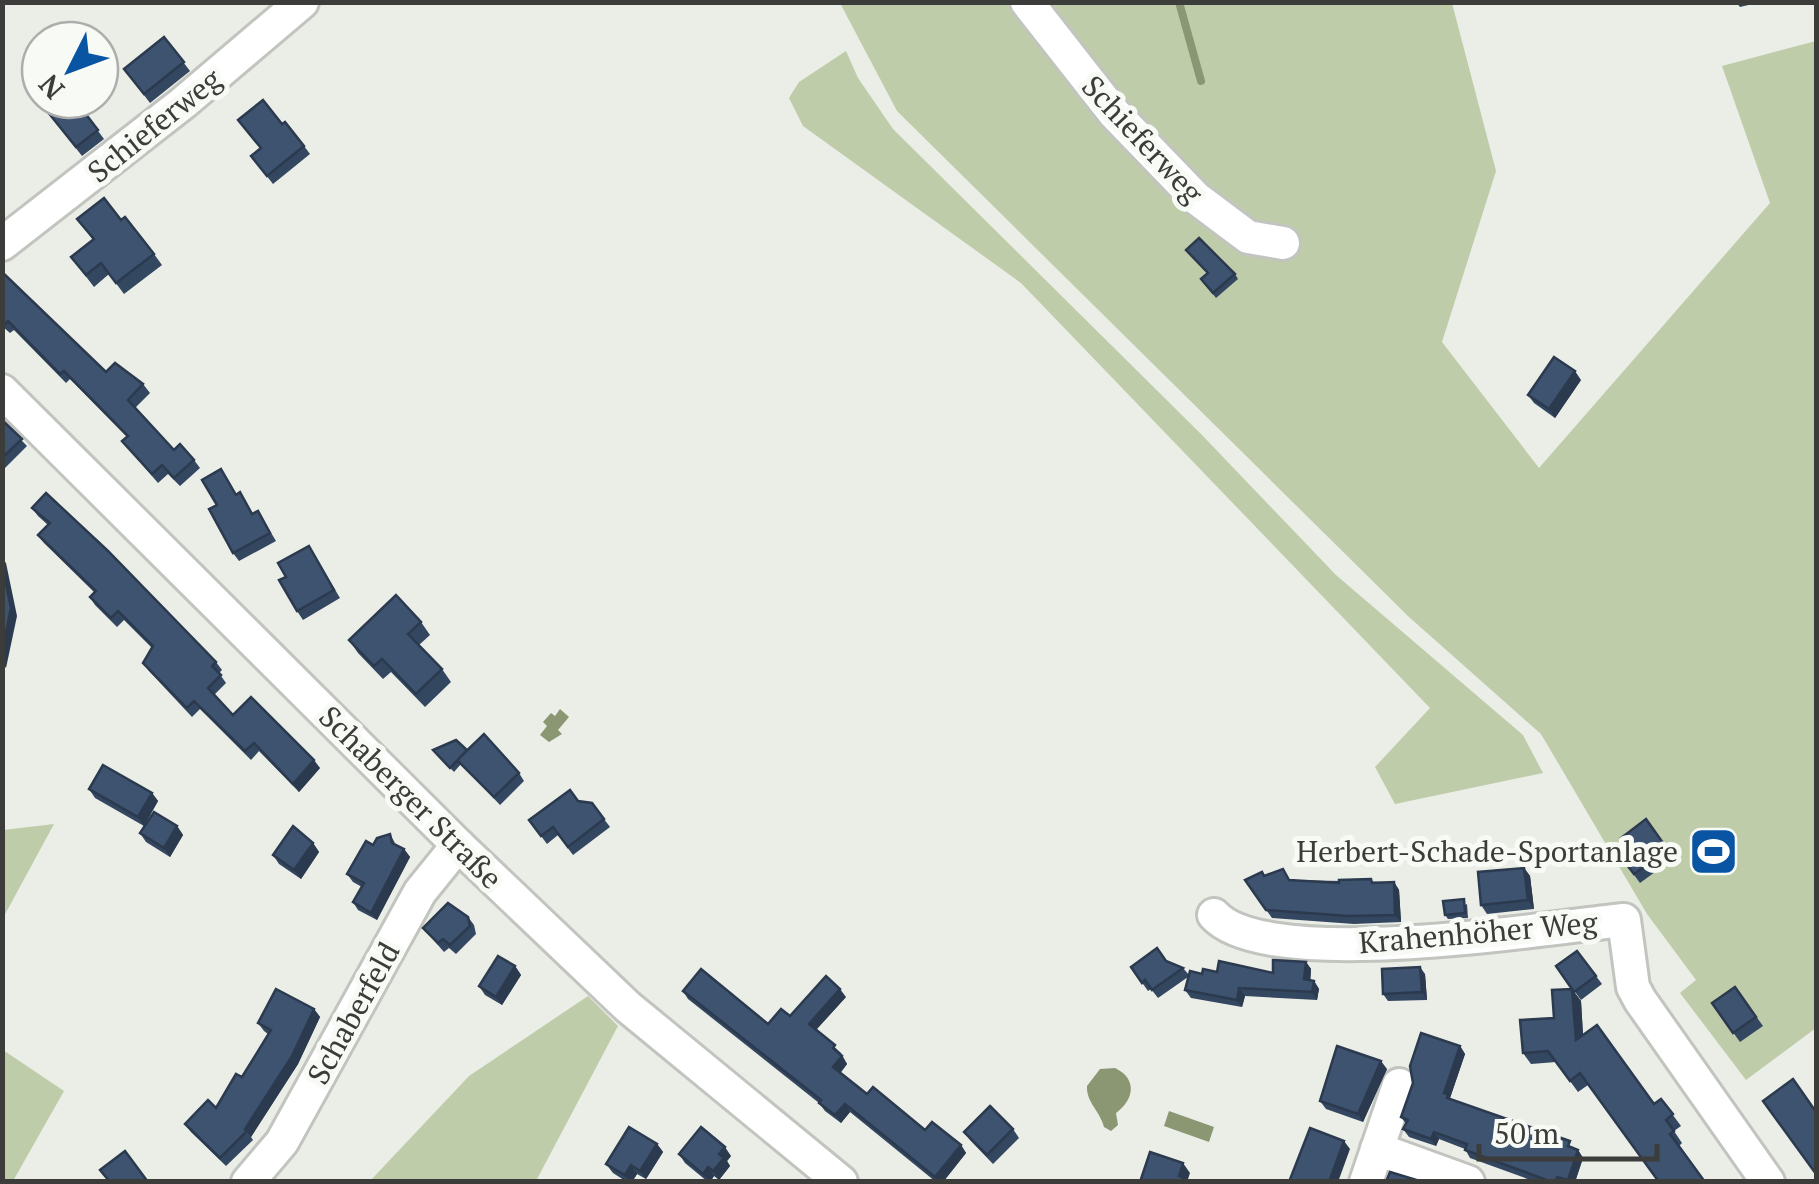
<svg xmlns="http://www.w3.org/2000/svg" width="1819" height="1184" font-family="'PT Serif',serif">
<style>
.green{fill:#bfcca9}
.water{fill:#8a9772}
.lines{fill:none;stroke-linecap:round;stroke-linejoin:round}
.stream{stroke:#8a9772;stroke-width:8}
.minor-casing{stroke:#c2c4bf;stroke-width:38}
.minor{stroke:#fff;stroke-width:32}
.wall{fill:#344760}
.shaded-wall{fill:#2b3a4e}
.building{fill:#3d5370;stroke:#2b3a4e;stroke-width:2.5}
.labels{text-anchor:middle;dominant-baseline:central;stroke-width:10;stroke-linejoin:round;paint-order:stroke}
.street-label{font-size:30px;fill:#3c3d3b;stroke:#f8faf5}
.poi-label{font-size:30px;fill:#3c3d3b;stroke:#f8faf5;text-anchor:end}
</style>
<rect width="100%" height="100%" fill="#ebede7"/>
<g class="green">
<path d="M 840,3 L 1452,3 L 1496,171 L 1442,342 L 1539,468 L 1770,203 L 1722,66 L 1816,41 L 1816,1028 L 1746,1080 L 1680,993 L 1696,980 L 1647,914 L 1541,734 L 1409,617 L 897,111 Z"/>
<path d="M 846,51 L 858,78 L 893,129 L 1202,435 L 1336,575 L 1523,735 L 1543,773 L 1395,804 L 1375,767 L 1430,708 L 1021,283 L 803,126 L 789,98 L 799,82 Z"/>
<path d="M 54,824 L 3,918 L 3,830 Z"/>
<path d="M 588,996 L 618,1026 L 536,1181 L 370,1181 L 469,1076 Z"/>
<path d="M 3,1050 L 64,1091 L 13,1181 L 3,1181 Z"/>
</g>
<g class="water">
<path d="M 560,709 L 569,717 L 558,730 L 562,734 L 549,742 L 540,735 L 547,726 L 543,722 L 551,713 L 555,716 Z"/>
<path d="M 1115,1068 C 1138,1079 1134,1100 1116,1113 L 1118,1125 L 1111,1131 L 1104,1127 C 1100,1111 1086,1102 1087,1086 L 1100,1069 Z"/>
<path d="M 1169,1111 L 1214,1127 L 1209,1142 L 1164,1126 Z"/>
</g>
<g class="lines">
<path class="stream" d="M 1179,2 L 1201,81"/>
<defs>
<g id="minor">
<path d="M 1027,2 L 1114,113 L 1196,198 L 1248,237 L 1283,243"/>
<path d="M 2,244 L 183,103 L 302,2"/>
<path d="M 2,391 L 458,845 L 628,1007 L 841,1182"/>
<path d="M 1214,915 C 1267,973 1545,928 1624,920 L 1633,987 L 1640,1000 L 1768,1182"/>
<path d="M 1377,1149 L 1468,1182"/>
<path d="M 248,1182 L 282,1142 L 420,892 L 458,845"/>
<path d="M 1366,1182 L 1399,1085"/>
</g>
</defs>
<use href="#minor" class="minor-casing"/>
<use href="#minor" class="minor"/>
</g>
<g class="wall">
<path d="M 1736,2 L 1761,2 L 1740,7 Z"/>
<path d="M 164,37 L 190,71 L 150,103 L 124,69 Z"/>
<path d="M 75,100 L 104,139 L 82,156 L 47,111 Z"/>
<path d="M 238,120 L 282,124 L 304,146 L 310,154 L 273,184 L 251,156 L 260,148 Z"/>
<path d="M 77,219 L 121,220 L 154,254 L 162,265 L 124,294 L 109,274 L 94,287 L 71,257 L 93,240 Z"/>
<path d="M 1186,250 L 1235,274 L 1238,279 L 1216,298 L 1201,279 L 1208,273 Z"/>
<path d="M 2,272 L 106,372 L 143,384 L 150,393 L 135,408 L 174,450 L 194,460 L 200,468 L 180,486 L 168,474 L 158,483 L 122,441 L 127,437 L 70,379 L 66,383 L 14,330 L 10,333 L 2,326 Z"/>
<path d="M 1581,380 L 1555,418 L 1534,403 L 1528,395 Z"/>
<path d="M 2,420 L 27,446 L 3,470 L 2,469 Z"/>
<path d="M 221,469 L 236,495 L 240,492 L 253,514 L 258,511 L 276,541 L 239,561 L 233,553 L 217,505 Z"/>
<path d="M 32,508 L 216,662 L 222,670 L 219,673 L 226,683 L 214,695 L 233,715 L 320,768 L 299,792 L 259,751 L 251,760 L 200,709 L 192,717 L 149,671 L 143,663 L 152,648 L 124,620 L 117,627 L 95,605 L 90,597 L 94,592 L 44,543 L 38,535 L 48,525 L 38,516 Z"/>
<path d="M 309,546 L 340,598 L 303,620 L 297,611 L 286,577 Z"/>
<path d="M 421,622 L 430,635 L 419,645 L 442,669 L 451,682 L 425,707 L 391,672 L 383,679 L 358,653 L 349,640 Z"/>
<path d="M 433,750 L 467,750 L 519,773 L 524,781 L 500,805 L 461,764 L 454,772 Z"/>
<path d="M 89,789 L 152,793 L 158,801 L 144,826 L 95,798 Z"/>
<path d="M 578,801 L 592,803 L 610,827 L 573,855 L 558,835 L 547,844 L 529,820 Z"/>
<path d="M 1646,819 L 1674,858 L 1640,883 L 1614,848 L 1623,842 Z"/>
<path d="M 177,826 L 183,835 L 170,857 L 146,842 L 140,833 Z"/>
<path d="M 390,834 L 396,845 L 404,849 L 410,857 L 377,920 L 358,910 L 353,902 L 362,887 L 353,882 L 347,874 L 373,845 Z"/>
<path d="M 313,843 L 319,852 L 301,879 L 279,864 L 273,855 Z"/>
<path d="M 1524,868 L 1530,876 L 1534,909 L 1487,914 L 1481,905 Z"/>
<path d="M 1264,876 L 1290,880 L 1394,882 L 1399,890 L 1401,922 L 1354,924 L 1272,918 L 1245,880 Z"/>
<path d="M 1467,904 L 1468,918 L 1448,919 L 1445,915 Z"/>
<path d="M 468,917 L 474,925 L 476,934 L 456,954 L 449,948 L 444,952 L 423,928 Z"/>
<path d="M 1577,951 L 1602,984 L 1581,1000 L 1556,966 Z"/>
<path d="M 1166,961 L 1183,968 L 1189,975 L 1217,972 L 1273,973 L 1306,962 L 1311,969 L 1310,981 L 1314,981 L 1319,989 L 1317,1000 L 1245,996 L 1242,1007 L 1191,998 L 1185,990 L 1188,977 L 1158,998 L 1151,989 L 1148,991 L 1131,967 Z"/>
<path d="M 515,966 L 521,975 L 502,1005 L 485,995 L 479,986 Z"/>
<path d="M 1425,974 L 1427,1000 L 1388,1001 L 1383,994 Z"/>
<path d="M 1735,987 L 1763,1026 L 1740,1042 L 1712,1003 Z"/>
<path d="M 1572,989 L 1581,1001 L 1583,1035 L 1654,1104 L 1661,1099 L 1681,1126 L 1674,1131 L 1682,1143 L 1679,1146 L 1588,1085 L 1578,1092 L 1556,1062 L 1531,1064 L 1523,1053 L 1554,1018 Z"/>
<path d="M 683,991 L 768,1024 L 846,997 L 816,1030 L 841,1053 L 847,1064 L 840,1073 L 867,1094 L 925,1130 L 961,1145 L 966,1153 L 943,1182 L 936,1182 L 850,1112 L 841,1123 L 825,1111 L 819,1103 L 688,999 Z"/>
<path d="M 314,1009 L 320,1017 L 298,1064 L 251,1137 L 253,1140 L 226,1166 L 191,1132 L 185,1124 L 216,1108 L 242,1077 L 268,1034 L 264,1031 L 258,1023 Z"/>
<path d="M 1460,1046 L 1465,1054 L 1450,1098 L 1451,1099 L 1578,1150 L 1583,1158 L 1575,1182 L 1536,1182 L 1470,1158 L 1465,1149 L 1439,1139 L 1436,1146 L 1409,1137 L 1403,1129 L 1406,1124 L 1401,1117 L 1413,1083 Z"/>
<path d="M 1387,1069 L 1363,1122 L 1326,1109 L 1320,1101 Z"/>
<path d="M 1013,1129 L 1019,1138 L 993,1164 L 970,1140 L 964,1132 Z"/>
<path d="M 657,1144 L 663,1152 L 646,1179 L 637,1174 L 632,1182 L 627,1182 L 613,1173 L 606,1164 Z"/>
<path d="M 679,1154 L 731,1156 L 727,1161 L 730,1166 L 719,1180 L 714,1176 L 710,1182 L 708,1182 L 685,1163 Z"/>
</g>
<g class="shaded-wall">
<path d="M 1575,371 L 1581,380 L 1555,418 L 1549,409 Z"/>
<path d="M 2,558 L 6,563 L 17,616 L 6,668 L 2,663 Z"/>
<path d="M 314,760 L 320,768 L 299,792 L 293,784 Z"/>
<path d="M 152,793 L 158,801 L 144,826 L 138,817 Z"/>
<path d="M 177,826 L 183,835 L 170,857 L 164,848 Z"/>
<path d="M 313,843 L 319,852 L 301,879 L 294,870 Z"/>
<path d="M 404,849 L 410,857 L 377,920 L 371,913 Z"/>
<path d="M 1524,868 L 1530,876 L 1534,909 L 1528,900 Z"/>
<path d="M 1394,882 L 1399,890 L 1401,922 L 1395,915 Z"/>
<path d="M 1306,962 L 1311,969 L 1310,987 L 1304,979 Z"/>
<path d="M 515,966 L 521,975 L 502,1005 L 496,997 Z"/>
<path d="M 1420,967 L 1425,974 L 1427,1000 L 1422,992 Z"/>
<path d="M 1314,981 L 1319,989 L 1317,1000 L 1312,992 Z"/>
<path d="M 1239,988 L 1245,996 L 1242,1007 L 1237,1000 Z"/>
<path d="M 840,989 L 846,997 L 814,1032 L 809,1024 Z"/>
<path d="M 1572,989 L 1581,1001 L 1584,1052 L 1576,1040 Z"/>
<path d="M 314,1009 L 320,1017 L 298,1064 L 251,1137 L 245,1129 Z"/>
<path d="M 1460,1046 L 1465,1054 L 1450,1098 L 1453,1102 L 1452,1105 L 1444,1093 Z"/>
<path d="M 842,1056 L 847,1064 L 839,1075 L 833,1067 Z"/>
<path d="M 1381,1061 L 1387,1069 L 1363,1122 L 1358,1114 Z"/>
<path d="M 845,1104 L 850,1112 L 841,1123 L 835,1115 Z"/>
<path d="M 1434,1132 L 1439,1139 L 1436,1146 L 1431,1139 Z"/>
<path d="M 1344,1141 L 1350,1149 L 1338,1182 L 1329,1182 Z"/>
<path d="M 657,1144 L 663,1152 L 646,1179 L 640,1171 Z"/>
<path d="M 961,1145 L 966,1153 L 943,1182 L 938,1182 L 935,1177 Z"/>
<path d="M 725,1147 L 731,1156 L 727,1161 L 730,1166 L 719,1180 L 713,1171 L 719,1154 Z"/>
<path d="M 1578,1150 L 1583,1158 L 1575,1182 L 1568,1182 Z"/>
<path d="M 1183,1163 L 1190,1173 L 1187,1182 L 1182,1182 L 1179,1176 Z"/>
<path d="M 631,1165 L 637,1174 L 632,1182 L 630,1182 L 625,1175 Z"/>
<path d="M 708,1167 L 714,1176 L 710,1182 L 703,1174 Z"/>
</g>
<g class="building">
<path d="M 164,37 L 184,62 L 144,94 L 124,69 Z"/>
<path d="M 60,100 L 75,100 L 98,130 L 76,147 L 47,111 Z"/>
<path d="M 263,100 L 282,124 L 285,122 L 304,146 L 267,176 L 251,156 L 261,148 L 238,120 Z"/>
<path d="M 104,198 L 121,220 L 125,217 L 154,254 L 116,283 L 101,263 L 86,275 L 71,257 L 94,239 L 77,219 Z"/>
<path d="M 1199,238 L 1235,274 L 1213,293 L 1201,279 L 1208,273 L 1186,250 Z"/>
<path d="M 2,272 L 106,372 L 115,363 L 143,384 L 128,400 L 174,450 L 180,444 L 194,460 L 174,478 L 162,465 L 152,474 L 122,441 L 128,436 L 64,371 L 60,374 L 8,321 L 4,325 L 2,323 Z"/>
<path d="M 1554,357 L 1575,371 L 1549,409 L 1528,395 Z"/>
<path d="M 2,420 L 22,439 L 2,458 Z"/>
<path d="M 221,469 L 236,495 L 240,492 L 252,514 L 258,511 L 270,533 L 233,553 L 209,509 L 217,505 L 202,480 Z"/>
<path d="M 46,493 L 108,551 L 216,662 L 212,666 L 221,675 L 208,688 L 233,715 L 251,697 L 314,760 L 293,784 L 254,743 L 245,751 L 194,701 L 187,708 L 143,663 L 153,646 L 118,611 L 111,618 L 90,597 L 96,591 L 38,535 L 50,523 L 32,508 Z"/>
<path d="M 309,546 L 334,590 L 297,611 L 279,580 L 286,577 L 278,563 Z"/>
<path d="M 2,565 L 11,608 L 2,652 Z"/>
<path d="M 396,595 L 421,622 L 408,634 L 442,669 L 416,694 L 382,659 L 374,666 L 349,640 Z"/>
<path d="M 484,734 L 519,773 L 494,797 L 457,760 Z"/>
<path d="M 456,740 L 467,750 L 450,768 L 433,750 Z"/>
<path d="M 103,765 L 152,793 L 138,817 L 89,789 Z"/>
<path d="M 570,790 L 578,801 L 592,803 L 604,819 L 568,847 L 553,827 L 541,836 L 529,820 Z"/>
<path d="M 154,812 L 177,826 L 164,848 L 140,833 Z"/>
<path d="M 1646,819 L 1668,850 L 1634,874 L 1614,848 L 1623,842 L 1621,838 Z"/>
<path d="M 293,826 L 313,843 L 294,870 L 273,855 Z"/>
<path d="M 390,834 L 392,843 L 404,849 L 371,913 L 353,902 L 364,883 L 347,874 L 366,841 L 373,845 L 377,838 Z"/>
<path d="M 1524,868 L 1528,900 L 1481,905 L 1478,872 Z"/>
<path d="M 1283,869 L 1289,880 L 1339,883 L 1339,880 L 1371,879 L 1372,883 L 1394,882 L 1395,915 L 1348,916 L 1266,910 L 1245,880 L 1262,872 L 1264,876 Z"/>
<path d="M 1464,899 L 1465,913 L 1445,915 L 1443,901 Z"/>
<path d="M 448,903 L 468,917 L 470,926 L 450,945 L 443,939 L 438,943 L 423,928 Z"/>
<path d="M 1157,948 L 1166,961 L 1183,968 L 1152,990 L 1145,980 L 1142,983 L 1131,967 Z"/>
<path d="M 1577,951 L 1596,976 L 1574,992 L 1556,966 Z"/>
<path d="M 498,956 L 515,966 L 496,997 L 479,986 Z"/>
<path d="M 1273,960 L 1306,962 L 1304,979 L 1314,981 L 1312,992 L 1239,988 L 1237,1000 L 1185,990 L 1190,971 L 1202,974 L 1203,969 L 1217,972 L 1219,961 L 1273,973 Z"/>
<path d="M 1420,967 L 1422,992 L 1383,994 L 1382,969 Z"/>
<path d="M 701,969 L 768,1024 L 781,1009 L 790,1016 L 826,976 L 840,989 L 809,1024 L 835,1045 L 833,1048 L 842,1056 L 833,1067 L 867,1094 L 873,1087 L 925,1130 L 932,1122 L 961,1145 L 935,1177 L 845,1104 L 835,1115 L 819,1103 L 821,1100 L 683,991 Z"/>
<path d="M 1735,987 L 1756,1017 L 1733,1033 L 1712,1003 Z"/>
<path d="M 276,989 L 314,1009 L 292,1056 L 245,1129 L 247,1131 L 220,1158 L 185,1124 L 208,1100 L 216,1108 L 236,1074 L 242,1077 L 271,1030 L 258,1023 Z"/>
<path d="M 1572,989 L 1576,1040 L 1597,1025 L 1654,1104 L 1661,1099 L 1673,1114 L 1666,1120 L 1674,1131 L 1670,1134 L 1705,1182 L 1659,1182 L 1580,1073 L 1570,1081 L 1548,1051 L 1523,1053 L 1520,1020 L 1554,1018 L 1552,990 Z"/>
<path d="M 1421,1033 L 1460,1046 L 1444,1093 L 1448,1094 L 1447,1098 L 1570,1141 L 1568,1146 L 1578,1150 L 1568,1180 L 1557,1177 L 1556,1182 L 1552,1182 L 1465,1150 L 1467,1144 L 1434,1132 L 1431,1139 L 1403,1129 L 1408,1120 L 1401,1117 L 1413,1083 L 1410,1066 Z"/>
<path d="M 1337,1046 L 1381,1061 L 1358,1114 L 1320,1101 Z"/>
<path d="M 1793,1079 L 1816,1112 L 1816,1174 L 1763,1101 Z"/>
<path d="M 990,1106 L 1013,1129 L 987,1155 L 964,1132 Z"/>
<path d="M 629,1127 L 657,1144 L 640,1171 L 631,1165 L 625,1175 L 606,1164 Z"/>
<path d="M 701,1127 L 725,1147 L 719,1154 L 724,1158 L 713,1171 L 708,1167 L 703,1174 L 679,1154 Z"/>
<path d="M 1310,1128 L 1344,1141 L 1329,1182 L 1289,1182 Z"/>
<path d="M 125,1151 L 148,1182 L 110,1182 L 100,1170 Z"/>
<path d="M 1150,1152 L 1183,1163 L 1179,1176 L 1183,1177 L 1182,1182 L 1140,1182 Z"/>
<path d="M 1390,1172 L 1423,1182 L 1386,1182 Z"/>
</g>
<defs>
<symbol id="stadium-square" viewBox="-11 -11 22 22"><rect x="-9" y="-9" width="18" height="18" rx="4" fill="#0955a4" stroke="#f8faf5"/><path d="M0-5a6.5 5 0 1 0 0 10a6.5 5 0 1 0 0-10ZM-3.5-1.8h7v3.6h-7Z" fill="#fff"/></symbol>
</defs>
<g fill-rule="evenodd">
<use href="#stadium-square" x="1686" y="824" width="55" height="55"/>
</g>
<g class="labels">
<g class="street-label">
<text transform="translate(154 125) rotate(-39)">Schieferweg</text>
<text transform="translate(1143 139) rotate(47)">Schieferweg</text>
<text transform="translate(411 797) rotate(45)">Schaberger Straße</text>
<text transform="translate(1478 932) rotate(-5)">Krahenhöher Weg</text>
<text transform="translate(353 1013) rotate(-61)">Schaberfeld</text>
</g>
<g class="poi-label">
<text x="1678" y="851">Herbert-Schade-Sportanlage</text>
</g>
</g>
<rect width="1819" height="1184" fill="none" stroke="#3c3d3b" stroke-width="10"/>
<g transform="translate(70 70) rotate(228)"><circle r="48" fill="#f8faf5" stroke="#adaeab" stroke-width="2.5"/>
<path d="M0-8L18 38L0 25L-18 38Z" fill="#0955a4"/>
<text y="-15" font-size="28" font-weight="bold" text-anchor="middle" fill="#3c3d3b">N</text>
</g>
<path d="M1479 1144v15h178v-15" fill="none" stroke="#3c3d3b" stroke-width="5"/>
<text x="1494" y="1144" font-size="30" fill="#3c3d3b" stroke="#f8faf5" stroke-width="8" paint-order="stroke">50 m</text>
</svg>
